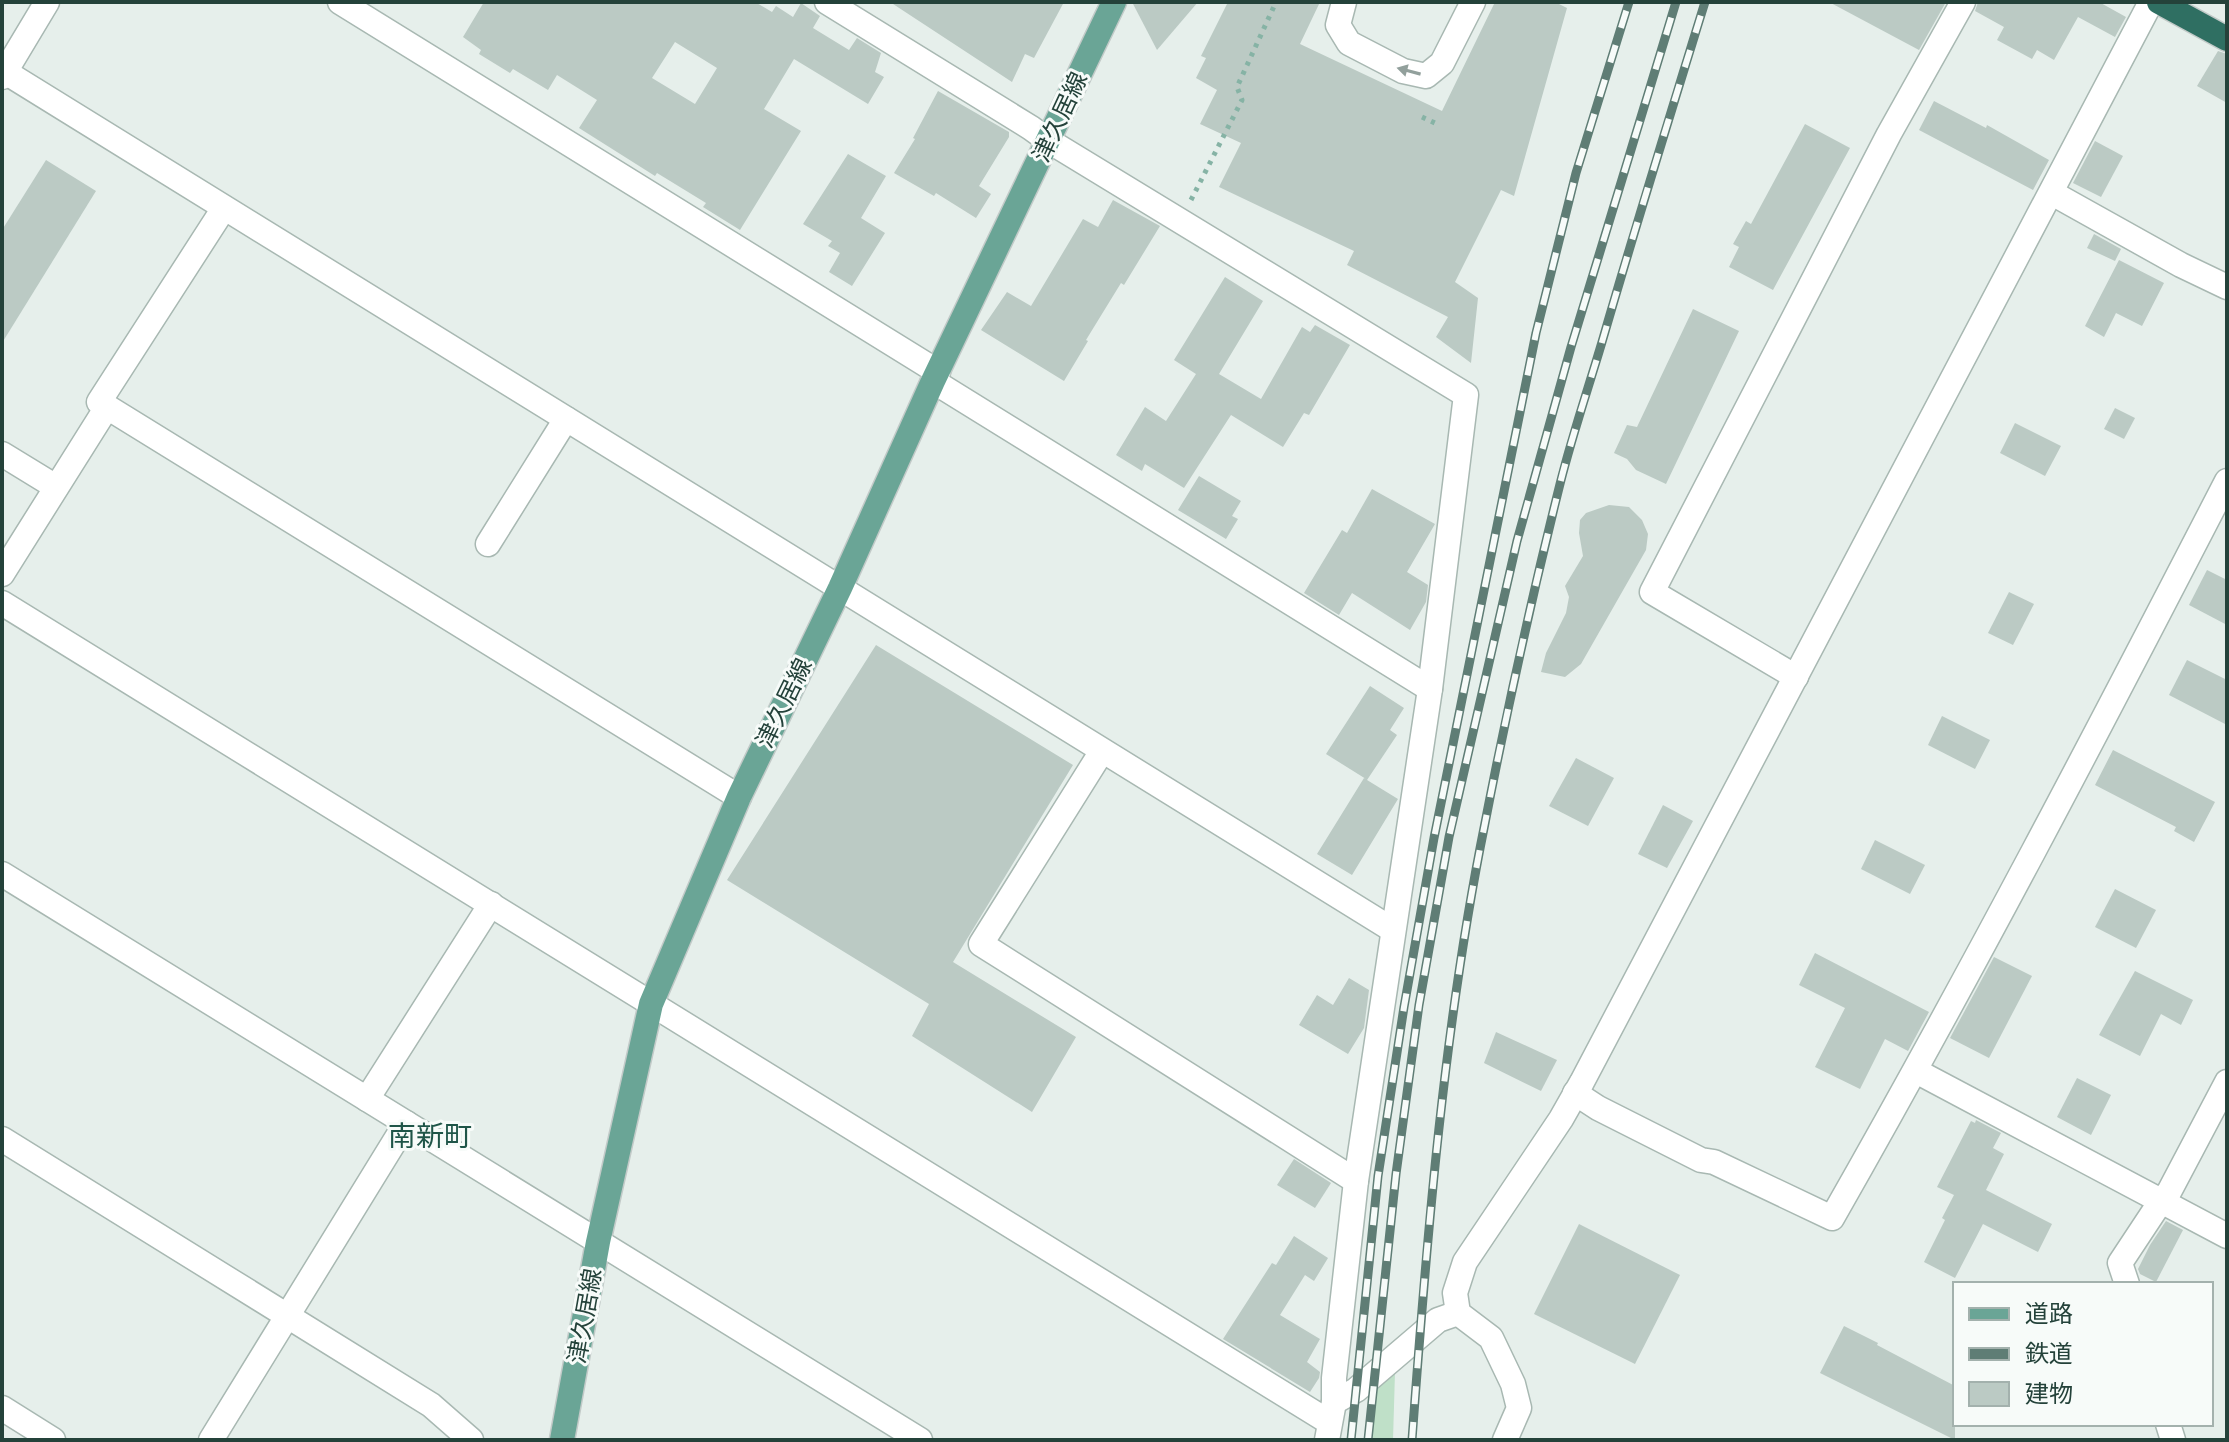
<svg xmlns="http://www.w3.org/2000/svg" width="2229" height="1442" font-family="Karla,'Noto Sans JP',sans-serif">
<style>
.green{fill:#bfe0c8}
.building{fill:#bbcac4;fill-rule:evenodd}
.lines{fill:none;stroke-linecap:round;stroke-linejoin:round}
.minor-casing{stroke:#a8b8b2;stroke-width:27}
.major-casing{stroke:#c2cac8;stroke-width:27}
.highway-casing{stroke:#c2cac8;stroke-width:27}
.path{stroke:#86b3a5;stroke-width:5;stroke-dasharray:4 6;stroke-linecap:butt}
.minor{stroke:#fff;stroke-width:24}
.major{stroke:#6aa596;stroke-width:24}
.highway{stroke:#2f6f62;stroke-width:24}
.rail-casing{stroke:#5f7d75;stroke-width:9}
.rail{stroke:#f7fbf9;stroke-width:6;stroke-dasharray:18;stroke-linecap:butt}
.oneway{fill:#92a09c}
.labels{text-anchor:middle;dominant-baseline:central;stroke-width:6;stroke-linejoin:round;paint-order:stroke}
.street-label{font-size:24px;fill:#24423a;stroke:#f7fbf9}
.quarter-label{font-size:28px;fill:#1f5548;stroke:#f7fbf9}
</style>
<rect width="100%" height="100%" fill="#e6efeb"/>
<path class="green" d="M 1395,1372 L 1393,1440 L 1372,1440 L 1376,1387 Z"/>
<g class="building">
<path d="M 484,2 L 755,2 L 772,12 L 776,6 L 793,17 L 801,3 L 820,16 L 813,28 L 849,50 L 857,38 L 881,53 L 875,72 L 884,77 L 868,104 L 794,59 L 764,109 L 801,131 L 740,230 L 703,207 L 706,203 L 657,173 L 655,176 L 579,128 L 597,100 L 557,75 L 548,90 L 513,69 L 510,73 L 479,54 L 481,50 L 463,37 ZM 675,42 L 717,68 L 695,104 L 652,78 Z"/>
<path d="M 890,2 L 1064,2 L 1034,58 L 1025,54 L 1012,82 Z"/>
<path d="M 1132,2 L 1198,2 L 1157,50 Z"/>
<path d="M 1228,2 L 1320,2 L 1300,44 L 1442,111 L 1495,2 L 1555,2 L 1567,8 L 1514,196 L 1501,190 L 1455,282 L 1478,298 L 1471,363 L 1436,337 L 1448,317 L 1347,265 L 1354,251 L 1219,187 L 1241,143 L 1200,124 L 1217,90 L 1196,78 L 1206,58 L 1201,56 Z"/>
<path d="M 1829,2 L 1946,2 L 1919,50 Z"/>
<path d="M 1978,2 L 2099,2 L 2126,17 L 2115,37 L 2078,17 L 2054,60 L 2037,50 L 2032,59 L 1997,40 L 2004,27 L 1975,11 Z"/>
<path d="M 2218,51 L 2227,54 L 2227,103 L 2197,86 Z"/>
<path d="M 938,91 L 1009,132 L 1009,137 L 979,186 L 991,194 L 976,218 L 936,193 L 934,196 L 894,173 L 915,139 L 913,138 Z"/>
<path d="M 1934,101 L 1986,128 L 1987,125 L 2049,160 L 2033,190 L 1919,130 Z"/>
<path d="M 1805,124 L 1850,148 L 1773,290 L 1729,267 L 1739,247 L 1733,244 L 1746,221 L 1751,224 Z"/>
<path d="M 2095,141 L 2123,156 L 2101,197 L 2073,183 Z"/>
<path d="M 848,154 L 886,176 L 861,218 L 885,233 L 852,286 L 829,272 L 840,253 L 828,246 L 832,241 L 803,224 Z"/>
<path d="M 46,160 L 96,191 L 2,343 L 2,230 Z"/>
<path d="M 1113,200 L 1160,226 L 1124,285 L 1121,283 L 1086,340 L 1088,341 L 1064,381 L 981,330 L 1007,292 L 1031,306 L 1083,219 L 1098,227 Z"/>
<path d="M 2094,234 L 2121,249 L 2115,261 L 2087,248 Z"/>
<path d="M 2119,260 L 2164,283 L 2142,326 L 2116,313 L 2104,337 L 2085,326 Z"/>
<path d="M 1225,277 L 1263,301 L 1219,374 L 1261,399 L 1302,327 L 1310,332 L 1315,325 L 1350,345 L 1309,415 L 1304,413 L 1283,447 L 1231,415 L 1184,488 L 1145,464 L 1142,471 L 1116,455 L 1145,407 L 1166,421 L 1196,374 L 1174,360 Z"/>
<path d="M 1693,309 L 1739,331 L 1666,484 L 1636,470 L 1627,459 L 1614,453 L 1627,425 L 1637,427 Z"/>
<path d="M 2115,408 L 2135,418 L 2124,439 L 2104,429 Z"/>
<path d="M 2015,423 L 2061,446 L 2045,476 L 2000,453 Z"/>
<path d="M 1199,476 L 1241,501 L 1232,516 L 1238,519 L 1226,539 L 1178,510 Z"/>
<path d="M 1372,489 L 1435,524 L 1407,572 L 1428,585 L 1426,602 L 1410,630 L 1352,593 L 1339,615 L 1304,593 L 1342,530 L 1347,533 Z"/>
<path d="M 1609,505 L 1629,507 L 1642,520 L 1648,534 L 1646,550 L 1581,664 L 1565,677 L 1541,672 L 1546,653 L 1566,613 L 1569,597 L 1565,586 L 1583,556 L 1579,533 L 1580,520 L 1586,513 Z"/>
<path d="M 2207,570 L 2227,580 L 2227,625 L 2189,605 Z"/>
<path d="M 2009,592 L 2034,604 L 2013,645 L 1988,633 Z"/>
<path d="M 876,645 L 1073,765 L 953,962 L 1076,1037 L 1032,1112 L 912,1036 L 929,1004 L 727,880 Z"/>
<path d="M 2187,660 L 2227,680 L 2227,725 L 2169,695 Z"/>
<path d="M 1370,686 L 1404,708 L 1390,730 L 1397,735 L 1367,780 L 1398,799 L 1352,875 L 1317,854 L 1364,778 L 1366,779 L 1326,754 Z"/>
<path d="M 1942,716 L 1990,740 L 1975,769 L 1928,745 Z"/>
<path d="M 2113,750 L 2215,802 L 2194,842 L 2174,831 L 2176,827 L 2095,785 Z"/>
<path d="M 1576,758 L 1614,778 L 1588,826 L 1549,806 Z"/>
<path d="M 1663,805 L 1693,821 L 1667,868 L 1638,854 Z"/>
<path d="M 1875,840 L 1925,865 L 1910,894 L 1861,869 Z"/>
<path d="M 2115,889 L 2156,910 L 2136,948 L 2095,927 Z"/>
<path d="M 1815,953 L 1929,1012 L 1908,1051 L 1885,1039 L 1860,1089 L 1815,1067 L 1845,1008 L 1799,985 Z"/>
<path d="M 1994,957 L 2032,976 L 1989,1058 L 1950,1038 Z"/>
<path d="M 2135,971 L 2193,1000 L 2181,1025 L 2161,1014 L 2140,1056 L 2099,1035 Z"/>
<path d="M 1349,978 L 1369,990 L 1364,1028 L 1348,1054 L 1299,1025 L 1317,995 L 1333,1005 Z"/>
<path d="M 1496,1032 L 1557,1060 L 1541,1091 L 1484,1063 Z"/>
<path d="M 2077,1078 L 2111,1095 L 2091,1135 L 2057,1117 Z"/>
<path d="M 1976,1120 L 2001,1133 L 1993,1148 L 2004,1154 L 1986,1190 L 2052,1224 L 2038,1252 L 1983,1224 L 1955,1278 L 1924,1262 L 1945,1220 L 1942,1218 L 1954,1195 L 1937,1187 L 1971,1121 L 1975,1123 Z"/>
<path d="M 1294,1159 L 1331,1183 L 1315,1208 L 1277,1185 Z"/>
<path d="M 2166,1221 L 2183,1230 L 2156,1282 L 2140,1274 L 2138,1269 L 2150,1245 Z"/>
<path d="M 1579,1224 L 1680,1275 L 1635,1364 L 1534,1314 Z"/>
<path d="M 1294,1236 L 1328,1258 L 1314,1281 L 1305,1275 L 1280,1315 L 1320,1339 L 1307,1362 L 1320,1372 L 1319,1378 L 1310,1392 L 1223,1339 L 1272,1263 L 1276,1265 Z"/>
<path d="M 1844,1326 L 1878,1343 L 1877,1345 L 1955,1386 L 1955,1440 L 1820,1373 Z"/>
</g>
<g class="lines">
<defs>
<g id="minor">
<path d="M 340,2 L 938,372"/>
<path d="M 827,2 L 1031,128 L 1049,141 L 1466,395 L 1430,689 L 1356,1181 L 1334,1378 L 1334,1402 L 1327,1440"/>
<path d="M 1344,2 L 1338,25 L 1349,43 L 1403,71 L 1426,76 L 1442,63 L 1473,2"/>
<path d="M 2,70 L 1393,930"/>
<path d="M 2,77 L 47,2"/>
<path d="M 2052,193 L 2181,265 L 2227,287"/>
<path d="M 224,208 L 99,402 L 739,797"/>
<path d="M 933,381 L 1430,689"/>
<path d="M 2,454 L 56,487"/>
<path d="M 488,544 L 566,419"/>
<path d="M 2,574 L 107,407"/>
<path d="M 2,603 L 1329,1422"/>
<path d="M 1796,677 L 1652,592 L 1889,134 L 1963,2"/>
<path d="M 1102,751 L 981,944 L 1356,1181"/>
<path d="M 2,874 L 920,1440"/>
<path d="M 1916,1071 L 2227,1236"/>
<path d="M 1575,1093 L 1598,1108 L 1701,1160 L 1714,1162 L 1832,1218 C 1970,976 2099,729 2227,481"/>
<path d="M 367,1099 L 491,904"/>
<path d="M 2,1139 L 431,1405 L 471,1440"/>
<path d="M 2127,1284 L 2120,1263 L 2161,1201 L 2169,1192 L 2227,1082"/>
<path d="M 1334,1402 L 1356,1390 L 1438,1320 L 1458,1313"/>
<path d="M 2,1408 L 53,1440"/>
<path d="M 2168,1424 L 2173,1440"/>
<path d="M 211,1440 L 406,1123"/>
<path d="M 1505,1440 L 1519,1408 L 1513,1384 L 1491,1338 L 1458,1313 L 1455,1293 L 1465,1262 L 1561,1119 L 1582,1082 L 2151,2"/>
</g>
<path id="major" d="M 562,1440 L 598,1242 L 651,1004 L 739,797 L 840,588 L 933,381 L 1114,2"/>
<path id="highway" d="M 2159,2 L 2227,39"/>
</defs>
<use href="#minor" class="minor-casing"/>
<use href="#major" class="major-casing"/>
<use href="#highway" class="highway-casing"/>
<g class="path">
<path d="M 1422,117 L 1435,123"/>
<path d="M 1191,200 L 1242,100 L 1237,87 L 1276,2"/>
</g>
<use href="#minor" class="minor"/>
<use href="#major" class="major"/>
<use href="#highway" class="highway"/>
<defs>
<g id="rail">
<path d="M 1351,1440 L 1378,1176 L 1404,1007 L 1434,838 L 1536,333 L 1576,173 L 1629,2"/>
<path d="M 1368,1440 L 1396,1174 L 1419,1005 L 1449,837 L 1517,541 L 1571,347 L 1676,2"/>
<path d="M 1412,1440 C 1427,1234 1444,1026 1485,823 C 1507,710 1532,596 1560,484 C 1572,436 1588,389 1602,342 C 1635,228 1670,115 1705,2"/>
</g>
</defs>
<use href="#rail" class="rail-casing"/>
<use href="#rail" class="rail"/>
</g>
<defs><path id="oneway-solid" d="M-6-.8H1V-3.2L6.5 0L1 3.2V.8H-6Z" transform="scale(2)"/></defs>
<use class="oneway" href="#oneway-solid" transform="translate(1409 71) rotate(-165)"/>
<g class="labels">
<g class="street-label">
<text transform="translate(1060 117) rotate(-65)">津久居線</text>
<text transform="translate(784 703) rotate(-64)">津久居線</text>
<text transform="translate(585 1316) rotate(-80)">津久居線</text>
</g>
<g class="quarter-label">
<text x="430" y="1136">南新町</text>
</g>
</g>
<rect width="2229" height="1442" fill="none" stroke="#24423a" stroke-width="8"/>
<rect x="1953" y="1282" width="260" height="144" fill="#f7fbf9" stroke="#a3b1ad" stroke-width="2"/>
<rect x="1969" y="1308" width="40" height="12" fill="#6aa596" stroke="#a3b1ad" stroke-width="2"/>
<text x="2025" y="1322" font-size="24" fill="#24423a">道路</text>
<rect x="1969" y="1348" width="40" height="12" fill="#5f7d75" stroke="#a3b1ad" stroke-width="2"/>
<text x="2025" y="1362" font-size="24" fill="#24423a">鉄道</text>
<rect x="1969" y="1382" width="40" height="24" fill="#bbcac4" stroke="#a3b1ad" stroke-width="2"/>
<text x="2025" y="1402" font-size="24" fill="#24423a">建物</text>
</svg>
